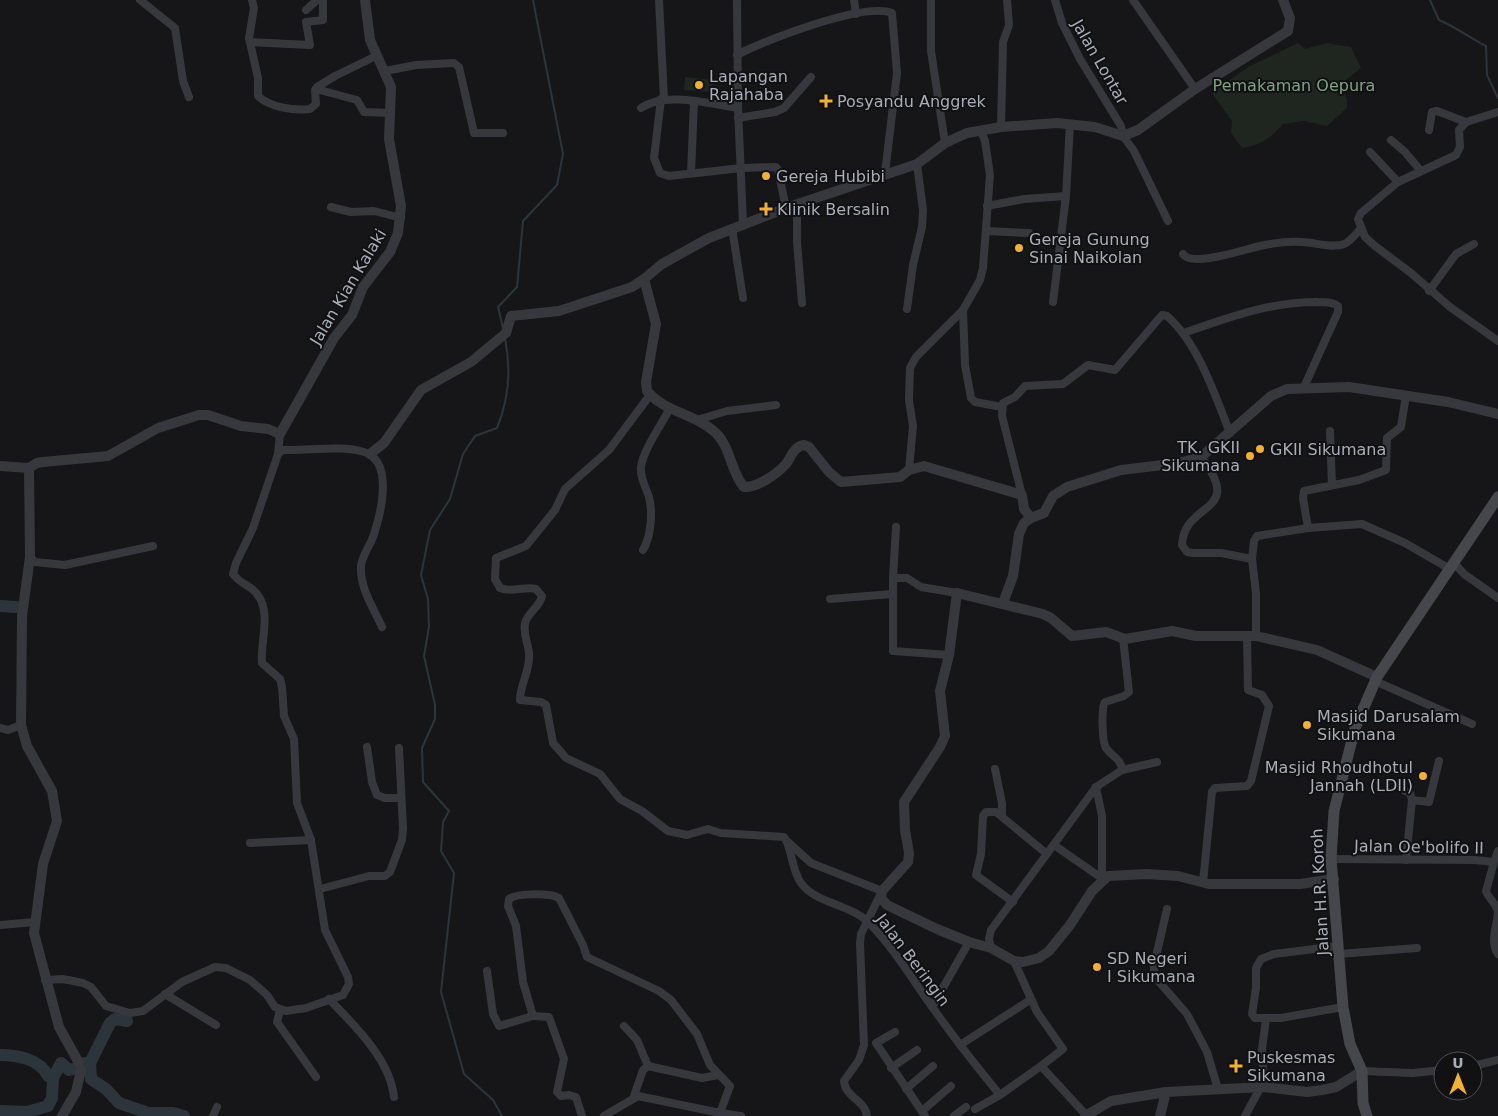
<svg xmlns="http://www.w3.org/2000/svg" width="1498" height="1116" font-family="'DejaVu Sans',sans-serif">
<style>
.green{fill:#1e261f}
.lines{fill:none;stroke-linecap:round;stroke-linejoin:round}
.stream{stroke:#2c353c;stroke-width:2}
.river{stroke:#2c353c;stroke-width:12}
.minor{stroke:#37383d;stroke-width:8}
.tertiary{stroke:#37383d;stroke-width:10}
.secondary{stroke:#45474d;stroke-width:11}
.poi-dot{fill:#f2b134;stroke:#111113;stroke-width:2}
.labels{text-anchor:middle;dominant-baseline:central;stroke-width:4;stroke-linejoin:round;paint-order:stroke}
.street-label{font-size:16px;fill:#a8adb8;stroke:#111113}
.poi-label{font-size:16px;fill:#a8adb8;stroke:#111113;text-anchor:start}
.park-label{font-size:16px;fill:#7fa381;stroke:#111113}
</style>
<rect width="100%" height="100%" fill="#161618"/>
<g class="green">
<path d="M 1298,43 L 1305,49 L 1327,43 L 1351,47 L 1361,68 L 1341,84 L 1347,100 L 1347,108 L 1327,126 L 1304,121 L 1283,124 C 1271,138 1261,145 1242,148 L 1231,133 L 1232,121 L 1212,93 L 1248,67 Z"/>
<path d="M 685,77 L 713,80 L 712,92 L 684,90 Z"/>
</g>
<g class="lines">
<g class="stream">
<path d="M 1430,0 L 1439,20 C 1456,27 1470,38 1486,46 L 1487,75 L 1498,98"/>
<path d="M 503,328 L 498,307 L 517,287 L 523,221 L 557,185 L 563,154 L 533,0"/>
<path d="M 502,1116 L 493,1100 L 464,1074 L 441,992 L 454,873 L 441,851 L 443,822 L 449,811 L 423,782 L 422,748 L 435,719 L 435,705 L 424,656 L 429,627 L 428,599 L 421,575 L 430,530 L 450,499 L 463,454 L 475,436 L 497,428 C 509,399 511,368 505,338"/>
</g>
<g class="river">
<path d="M 0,606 L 16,607"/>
<path d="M 0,1055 C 17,1055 40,1059 48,1076 L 53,1078 L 61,1063 L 69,1070 L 82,1067 L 85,1063 L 90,1063 L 91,1079 L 106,1089 L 119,1103 L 148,1113 L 173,1113 L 184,1116"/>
<path d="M 90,1063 L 110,1023 L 115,1019 L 127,1021"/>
<path d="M 0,1111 L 27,1112 L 48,1106 L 52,1098 L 53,1078"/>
</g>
<g class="minor">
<path d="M 140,0 L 175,28 L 183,81 L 189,97"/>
<path d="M 252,0 L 254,8 L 249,38 L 258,78 L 258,96 C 269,107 294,111 310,109 L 316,104 L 315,90 L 317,87 L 335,76 L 376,56"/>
<path d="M 659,0 L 664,99"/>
<path d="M 737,0 L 738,108 L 743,224"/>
<path d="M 854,0 L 856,14"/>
<path d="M 931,0 L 931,51 L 945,143"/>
<path d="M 1055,0 L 1062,23 L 1080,59 L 1121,126 L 1123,136 L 1134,151 L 1168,221"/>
<path d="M 1133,0 L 1195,89"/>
<path d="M 306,10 L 317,0"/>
<path d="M 250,42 L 310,45 L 306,22 L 323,20 L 323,0"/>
<path d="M 737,55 C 765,40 864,2 892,13 L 897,73 L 885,173"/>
<path d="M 385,71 L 416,65 L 454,63 L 459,67 L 474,133 L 503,133"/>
<path d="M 316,89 L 357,100 L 364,112 L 391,113"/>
<path d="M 661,99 L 654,158 L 660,173 L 669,176 L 742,168 L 776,167 L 778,170 L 786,208"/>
<path d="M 641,108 C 666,91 710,104 738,108"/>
<path d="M 1498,112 L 1466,122 L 1459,130 L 1460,147 L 1456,155 L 1398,182 L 1361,213 L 1358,219 L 1365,237 L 1375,246 L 1411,273 L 1450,307 L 1498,341"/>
<path d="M 738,118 L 775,112 L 784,108 L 811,77"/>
<path d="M 1001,127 L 1003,42 L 1009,25 L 1007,0"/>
<path d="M 1429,130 L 1432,112 L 1437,111 L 1466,122"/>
<path d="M 1391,140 L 1405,152 L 1420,170"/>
<path d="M 1370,152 L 1398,182"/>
<path d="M 691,173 L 694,102"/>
<path d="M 797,204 L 797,242 L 802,303"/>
<path d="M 987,206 L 1024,199 L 1066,196"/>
<path d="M 331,207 L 351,212 L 374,211 L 401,218"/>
<path d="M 732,228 L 743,298"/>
<path d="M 986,231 L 1029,233"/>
<path d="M 1183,254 C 1191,268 1245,249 1260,246 C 1274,243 1288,241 1302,242 C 1315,242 1332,249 1344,244 C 1351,241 1356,234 1361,228"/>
<path d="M 1429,291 L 1456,254 L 1474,244"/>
<path d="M 1053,302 L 1066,196 L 1070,124"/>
<path d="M 907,309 L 913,265 L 922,227 L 923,210 L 917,164"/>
<path d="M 963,310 L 965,365 L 971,398 L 975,402 L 1002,407"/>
<path d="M 1184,333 C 1227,318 1269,302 1316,302 C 1323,303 1332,301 1338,306 L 1338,312 L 1304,387"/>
<path d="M 650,395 L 609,450 L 565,489 L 555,510 L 526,546 L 496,558 L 495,579 L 500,588 C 512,593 524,586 536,589 L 542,596 C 540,607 528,612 525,623 C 523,635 528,642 529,653 C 531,669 520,684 520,700 L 541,702 L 546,705 L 553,743 L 560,751 L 566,758 L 600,774 L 620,799 L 642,811 L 668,831 L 687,835 L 708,829 L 721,833 L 784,837 C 792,847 791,869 801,883 C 816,904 851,904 869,923 C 894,948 912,979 933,1008 C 954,1038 977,1067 1000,1095"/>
<path d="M 697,420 L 727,411 L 776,405"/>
<path d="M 1330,431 L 1332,485"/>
<path d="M 278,454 L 283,450 C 308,451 341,445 364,452 C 394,461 381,513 374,534 C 371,545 362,555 361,566 C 360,589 373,607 382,627"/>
<path d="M 1201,457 C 1246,515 1184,500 1182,545 L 1187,552 L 1193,553 L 1221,553 L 1252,559 L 1256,593 L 1256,636"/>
<path d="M 909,470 L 913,426 L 909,400 L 910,368 L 916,357 L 963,310 L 980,280 L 983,268 L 990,175 L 985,141 L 981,131"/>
<path d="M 1022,495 L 1002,416 L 1003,403 L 1015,397 L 1025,386 L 1063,384 L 1088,365 L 1115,370 L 1162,315 L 1167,316 C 1198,343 1215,395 1230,433"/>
<path d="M 1308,528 L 1362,524 L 1405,543 L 1450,569"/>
<path d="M 643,550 C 651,537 653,512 649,497 C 646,487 640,479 641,467 C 643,450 662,424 670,408"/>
<path d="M 30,557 L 35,562 L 65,565 L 153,546"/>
<path d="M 1252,559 L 1254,541 L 1257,536 L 1308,528 L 1303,498 L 1304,491 L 1359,480 L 1386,470 L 1387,438 L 1401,427 L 1406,395"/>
<path d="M 1454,563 L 1464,574 L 1498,598"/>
<path d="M 893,578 L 896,527"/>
<path d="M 830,599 L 892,594"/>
<path d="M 949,655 L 893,651 L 893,578 L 907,578 L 921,587 L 957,593"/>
<path d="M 1375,681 L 1472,724"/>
<path d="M 0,728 L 8,730 L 21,725"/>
<path d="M 367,747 L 372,782 L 377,795 L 385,798 L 401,798"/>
<path d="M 995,769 L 1002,803 L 1002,816"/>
<path d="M 1122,770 L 1157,762"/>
<path d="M 1096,787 L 1102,816 L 1102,879"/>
<path d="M 1405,791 L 1410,793 L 1412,800"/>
<path d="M 788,842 L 811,863 L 882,891 L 861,934 L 860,943 L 864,1045 L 859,1060 L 844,1081 C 845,1097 865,1100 867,1116"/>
<path d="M 250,843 L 311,840"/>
<path d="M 1054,845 L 1103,879"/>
<path d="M 1331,859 L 1475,860 L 1494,862 L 1498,851"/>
<path d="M 1406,860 L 1412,800 L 1429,802 L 1439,761"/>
<path d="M 1494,862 L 1486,891 C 1488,898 1496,903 1498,911 C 1498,924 1489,941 1498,954"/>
<path d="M 1203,882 L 1212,792 L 1215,788 L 1247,786 L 1251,781 L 1269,706 L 1262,695 L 1248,690 L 1247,635"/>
<path d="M 320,889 L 369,876 L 385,876 L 390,872 L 402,840 L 403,828 L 399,748"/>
<path d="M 1013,902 L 976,875 L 981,854 L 983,816 L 986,812 L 996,812 L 1047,854"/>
<path d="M 1167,909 L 1154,965 L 1154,976 L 1187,1014 L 1207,1052 L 1218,1089"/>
<path d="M 0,925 L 35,922"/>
<path d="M 1338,946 L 1274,954 L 1261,959 L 1256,968 L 1256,988 L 1252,1014 L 1255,1018 L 1281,1018 L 1343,1007"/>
<path d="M 991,948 L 989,939 L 991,930 L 1096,787 L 1122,770 C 1121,758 1112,757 1106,748 C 1102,742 1101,706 1105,702 L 1124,696 L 1129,692 L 1123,638"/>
<path d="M 1339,954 L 1417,948"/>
<path d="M 1014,961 L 1037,1012 L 1063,1049 L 1041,1066 L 1086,1115"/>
<path d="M 487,971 L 493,1014 L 499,1026 L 533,1016"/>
<path d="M 45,980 L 63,979 L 83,983 L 91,987 L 106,1006 L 130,1013 L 143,1011 L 182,982 L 215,967 L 226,968 L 250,980 L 267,995 L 275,1007 L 286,1011 L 306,1008 L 343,995 L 349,984 L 348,977 L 325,930 L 311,840 L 297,803 L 294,739 L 284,716 L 282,687 L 280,679 L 262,663 C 260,642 272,612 257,594 C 251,585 241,585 233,574 L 236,563 L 253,528 L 278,454 L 280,434"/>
<path d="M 165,994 L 216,1025"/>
<path d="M 329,999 C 354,1025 390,1059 394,1097"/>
<path d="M 932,1007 L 969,942"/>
<path d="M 280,1010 L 277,1022 L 316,1077"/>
<path d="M 624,1026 L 637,1040 L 648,1066"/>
<path d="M 895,1032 L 876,1043 L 925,1116"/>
<path d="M 960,1045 L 1030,1000"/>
<path d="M 1473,1066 L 1498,1060"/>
<path d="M 891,1068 L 917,1050"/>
<path d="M 1362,1071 L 1413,1073 L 1443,1070"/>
<path d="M 906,1089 L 933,1066"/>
<path d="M 634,1096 L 643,1070 L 648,1066 L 702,1078 L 718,1075"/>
<path d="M 975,1109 L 1000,1095 L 1041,1066"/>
<path d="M 922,1111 L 951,1086"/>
<path d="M 213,1116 L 217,1107"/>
<path d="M 582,1116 L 576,1097 L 569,1095 L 561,1096 L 557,1092 L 564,1059 L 549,1017 L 533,1016 L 523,982 L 516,926 L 508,906 L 509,899 C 516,893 550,893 559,898 L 583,945 L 587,957 L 659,991 L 671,1000 L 697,1034 L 710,1065 L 730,1086 L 720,1113 L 638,1096 L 604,1116"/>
<path d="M 719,1116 L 720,1113 L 741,1116"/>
<path d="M 954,1116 L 966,1107"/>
<path d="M 1245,1116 L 1264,1081 L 1262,1049 L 1266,1019"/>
</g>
<g class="tertiary">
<path d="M 1283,0 L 1290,18 L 1288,31 L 1195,89 L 1138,130 L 1123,136 L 1095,127 L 1057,123 L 1001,127 L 967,133 L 945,143 L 917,164 L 786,208 L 709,238 L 662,264 L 644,279 L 656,324 L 646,382 L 647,391 C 664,412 696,414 716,433 C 731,448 731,473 744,487 C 757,488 777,474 786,464 C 792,456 793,447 804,445 L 809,447 L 829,472 L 841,482 L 900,477 L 909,470 L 924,466 L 1022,495 L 1024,509 L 1031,518 L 1044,513 L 1053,496 L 1067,487 L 1121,470 L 1179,463 L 1201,457 L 1271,396 L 1287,389 L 1349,387 L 1448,402 L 1498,414"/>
<path d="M 370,454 L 384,443 L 421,390 L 471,362 L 506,333 L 511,316 L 559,311 L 632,287 L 644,279"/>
<path d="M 0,466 L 29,468"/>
<path d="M 1003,603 L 1013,576 L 1019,534 L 1024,523 L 1031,518"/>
<path d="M 1334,879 L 1300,884 L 1209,884 L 1178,876 L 1147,874 L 1108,876 L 1092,891 L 1070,925 L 1049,951 L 1039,958 L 1023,962 L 1014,961 L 991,948 L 969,942 L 937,929 L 887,905 L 881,898 L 882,891 L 908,862 L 909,853 L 905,830 L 904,802 L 940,747 L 945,736 L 940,691 L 949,655 L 957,593 L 1043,614 L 1051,618 L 1072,636 L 1106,632 L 1125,639 L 1172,631 L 1196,636 L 1256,636 L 1317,650 L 1377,677"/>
<path d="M 79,1063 L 59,1027 L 34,933 L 43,864 L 57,821 L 52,791 L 27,746 L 21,725 L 22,616 L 30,557 L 29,468 L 37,463 L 43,462 L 108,456 L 158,428 L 199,415 L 208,415 L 241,426 L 268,429 L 280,434 L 334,338 L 352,315 L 363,287 L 390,252 L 398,233 L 401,206 L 389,139 L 391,87 L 370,40 L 365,0"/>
<path d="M 62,1116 L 76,1092 L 81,1070"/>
<path d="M 1085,1116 L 1111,1101 L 1166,1092 L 1263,1087 L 1307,1092 L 1322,1090 L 1336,1087 L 1362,1071"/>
<path d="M 1160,1116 L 1166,1092"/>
</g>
<path class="secondary" d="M 1367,1116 L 1363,1103 L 1362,1071 L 1350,1044 L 1343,1007 L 1331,859 L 1334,811 L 1355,728 L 1377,677 L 1498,497"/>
</g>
<g class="poi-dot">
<circle cx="699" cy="85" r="5"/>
<path d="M823.5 93.5h5v5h5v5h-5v5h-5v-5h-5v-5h5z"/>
<circle cx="766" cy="176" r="5"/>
<path d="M763.5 201.5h5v5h5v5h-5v5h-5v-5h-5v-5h5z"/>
<circle cx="1019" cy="248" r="5"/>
<circle cx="1260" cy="449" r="5"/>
<circle cx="1250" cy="456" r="5"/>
<circle cx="1307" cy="725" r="5"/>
<circle cx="1423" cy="776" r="5"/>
<circle cx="1097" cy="967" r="5"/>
<path d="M1233.5 1058.5h5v5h5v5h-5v5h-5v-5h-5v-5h5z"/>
</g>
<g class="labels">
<g class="street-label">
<text transform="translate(1100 62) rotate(60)">Jalan Lontar</text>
<text transform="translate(348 287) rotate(-59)">Jalan Kian Kalaki</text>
<text transform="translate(1419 847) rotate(1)">Jalan Oe'bolifo II</text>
<text transform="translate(1320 892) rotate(-93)">Jalan H.R. Koroh</text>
<text transform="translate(913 960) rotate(53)">Jalan Beringin</text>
</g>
<g class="poi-label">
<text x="709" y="76">Lapangan<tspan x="709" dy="18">Rajahaba</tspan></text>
<text x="837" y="101">Posyandu Anggrek</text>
<text x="776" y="176">Gereja Hubibi</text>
<text x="777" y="209">Klinik Bersalin</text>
<text x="1029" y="239">Gereja Gunung<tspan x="1029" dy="18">Sinai Naikolan</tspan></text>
<text x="1240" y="447" text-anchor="end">TK. GKII<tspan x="1240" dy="18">Sikumana</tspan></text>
<text x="1270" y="449">GKII Sikumana</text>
<text x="1317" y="716">Masjid Darusalam<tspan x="1317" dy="18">Sikumana</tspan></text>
<text x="1413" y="767" text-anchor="end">Masjid Rhoudhotul<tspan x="1413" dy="18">Jannah (LDII)</tspan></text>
<text x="1107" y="958">SD Negeri<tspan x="1107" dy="18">I Sikumana</tspan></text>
<text x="1247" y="1057">Puskesmas<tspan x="1247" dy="18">Sikumana</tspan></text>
</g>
<g class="park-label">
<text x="1294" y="85">Pemakaman Oepura</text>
</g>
</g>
<g transform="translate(1458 1076)"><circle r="24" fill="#111113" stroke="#4d4f55"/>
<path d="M0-4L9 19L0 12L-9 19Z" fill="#f2b134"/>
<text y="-8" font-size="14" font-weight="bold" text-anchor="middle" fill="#a8adb8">U</text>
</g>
</svg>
